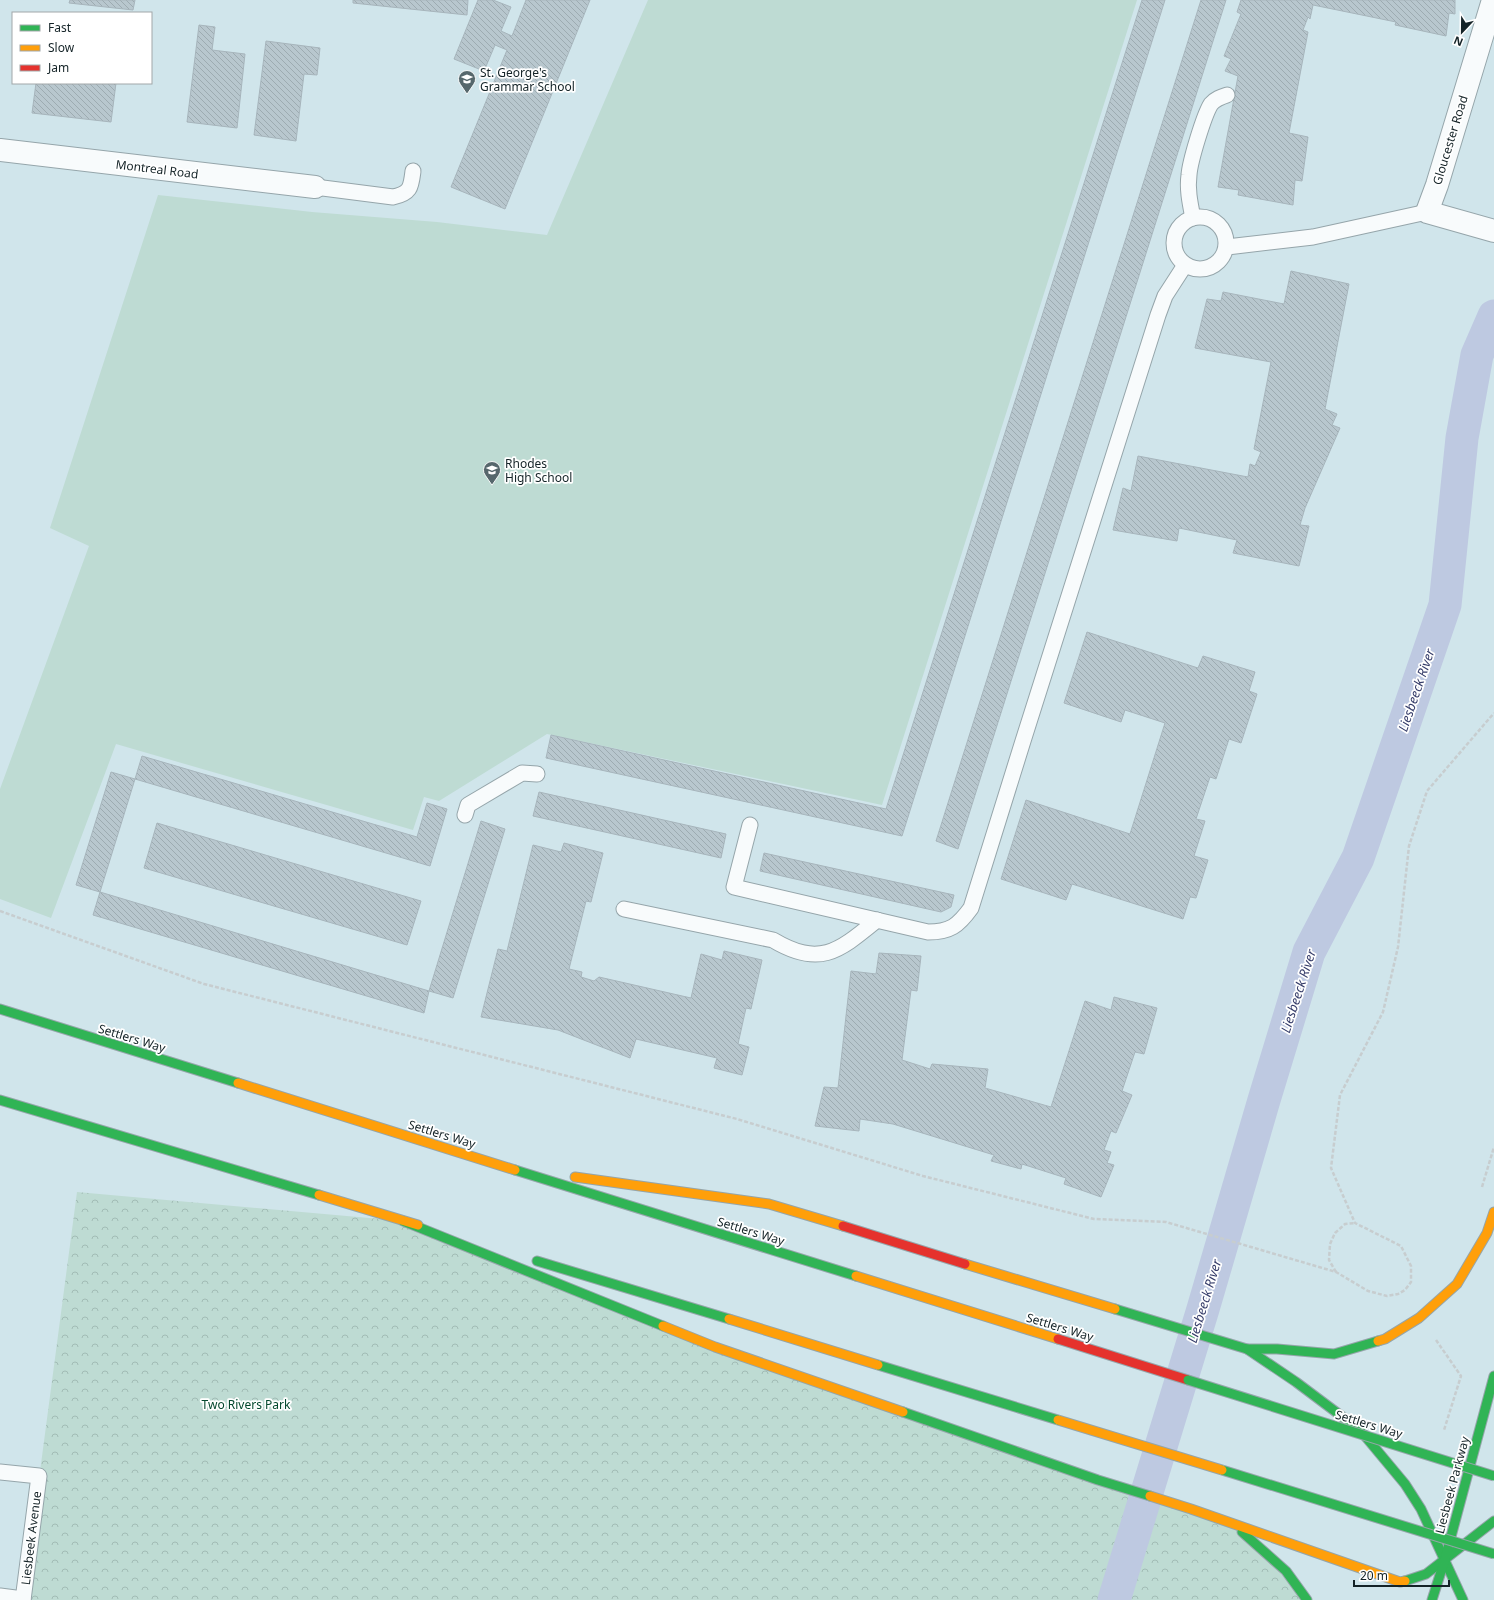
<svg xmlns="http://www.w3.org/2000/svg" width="1494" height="1600" font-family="'Noto Sans',sans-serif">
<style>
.park{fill:url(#park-crowns)}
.pitch{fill:#bedbd3}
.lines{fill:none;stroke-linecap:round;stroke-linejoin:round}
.canal{stroke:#bec9e1;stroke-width:33}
.building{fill:url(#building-back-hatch);stroke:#a7b5bc}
.lane-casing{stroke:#95a5aa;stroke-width:17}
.street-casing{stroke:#95a5aa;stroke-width:24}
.fast-casing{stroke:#95a5aa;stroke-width:11}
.slow-casing{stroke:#95a5aa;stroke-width:11}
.jam-casing{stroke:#95a5aa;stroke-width:11}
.path{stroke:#c7cdcf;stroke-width:2.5;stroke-dasharray:4 2;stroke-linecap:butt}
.lane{stroke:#f8fbfc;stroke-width:15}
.street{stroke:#f8fbfc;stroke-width:22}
.fast{stroke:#30b455;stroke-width:9}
.slow{stroke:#ff9f0a;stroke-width:9}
.jam{stroke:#e5322d;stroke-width:9}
.fast-bridge-casing{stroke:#95a5aa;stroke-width:11;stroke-linecap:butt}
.slow-bridge-casing{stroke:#95a5aa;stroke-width:11;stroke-linecap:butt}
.fast-bridge{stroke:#30b455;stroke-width:9}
.slow-bridge{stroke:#ff9f0a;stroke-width:9}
.labels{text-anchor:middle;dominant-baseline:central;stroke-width:3.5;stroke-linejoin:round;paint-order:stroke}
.poi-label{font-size:12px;fill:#142327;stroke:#fff;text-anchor:start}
.street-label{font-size:12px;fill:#142327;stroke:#fff}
.park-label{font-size:12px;fill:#04482e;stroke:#fff}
.water-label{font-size:13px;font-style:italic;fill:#353c69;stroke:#fff}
</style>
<defs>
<pattern id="park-crowns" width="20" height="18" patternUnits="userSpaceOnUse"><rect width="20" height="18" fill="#bedbd3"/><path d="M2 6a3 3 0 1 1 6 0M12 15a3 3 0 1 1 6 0" fill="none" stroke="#a2bcb5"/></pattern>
<pattern id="building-back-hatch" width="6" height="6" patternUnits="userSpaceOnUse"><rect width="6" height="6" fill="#b8c7ce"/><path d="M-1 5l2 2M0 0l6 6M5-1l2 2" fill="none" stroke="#9dabb1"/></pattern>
</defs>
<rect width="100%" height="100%" fill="#d0e5eb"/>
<path class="park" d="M 77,1192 L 403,1221 L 715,1347 L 1230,1522 L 1307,1600 L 23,1600 Z"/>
<path class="pitch" d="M 648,0 L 1137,0 L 882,805 L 547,734 L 439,801 L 424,797 L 413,830 L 116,744 L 51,918 L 0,899 L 0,789 L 89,546 L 50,528 L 158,195 L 312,212 L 437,222 L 547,235 Z"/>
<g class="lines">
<path class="canal" d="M 1114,1600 L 1203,1309 L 1264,1100 L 1309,952 L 1358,858 L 1445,605 L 1462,438 L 1477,355 L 1494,316"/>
</g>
<g class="building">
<path d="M 70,0 L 135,0 L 133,10 L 69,3 Z"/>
<path d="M 353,0 L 468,0 L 467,15 L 353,3 Z"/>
<path d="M 478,0 L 493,0 L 511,7 L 501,31 L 512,36 L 526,0 L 590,0 L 505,209 L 451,187 L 507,50 L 495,45 L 484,71 L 454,59 Z"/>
<path d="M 1142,0 L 1165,0 L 902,836 L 546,758 L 551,735 L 886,809 Z"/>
<path d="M 1201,0 L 1226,0 L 958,849 L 936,841 Z"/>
<path d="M 1241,0 L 1455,0 L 1455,14 L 1449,13 L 1446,36 L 1395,25 L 1396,22 L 1313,5 L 1310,19 L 1308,17 L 1303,30 L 1308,32 L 1289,133 L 1308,137 L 1302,181 L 1295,180 L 1293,205 L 1238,195 L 1239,190 L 1218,187 L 1238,76 L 1225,71 L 1231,59 L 1224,56 L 1241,14 L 1237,12 Z"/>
<path d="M 199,25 L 215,27 L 212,50 L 245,54 L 237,128 L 187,122 Z"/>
<path d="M 266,41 L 320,48 L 317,75 L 304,74 L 296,141 L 254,135 Z"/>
<path d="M 36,83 L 116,83 L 111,122 L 32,113 Z"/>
<path d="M 1291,271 L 1349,284 L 1325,409 L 1337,414 L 1332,425 L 1340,428 L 1305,508 L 1300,525 L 1309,526 L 1299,566 L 1233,553 L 1237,540 L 1179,528 L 1177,541 L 1113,530 L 1123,488 L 1131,491 L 1138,456 L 1248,477 L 1250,464 L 1255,466 L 1261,452 L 1254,449 L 1271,362 L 1195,348 L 1207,299 L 1221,301 L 1223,292 L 1284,304 Z"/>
<path d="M 1087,632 L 1198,668 L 1203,656 L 1255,672 L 1249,691 L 1257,694 L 1241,743 L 1229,739 L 1216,779 L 1210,777 L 1196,819 L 1205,821 L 1194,856 L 1208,860 L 1196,898 L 1190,897 L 1183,919 L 1072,884 L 1066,900 L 1001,879 L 1026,800 L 1130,834 L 1165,723 L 1125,710 L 1121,722 L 1064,703 Z"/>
<path d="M 142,756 L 417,837 L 427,803 L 447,809 L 430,866 L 135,779 Z"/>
<path d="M 111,772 L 135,779 L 100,892 L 76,885 Z"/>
<path d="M 539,792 L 726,834 L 721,858 L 533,816 Z"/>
<path d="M 481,821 L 505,829 L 453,998 L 429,991 Z"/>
<path d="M 157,823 L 421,901 L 407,945 L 144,868 Z"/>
<path d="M 564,843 L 603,853 L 591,902 L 586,901 L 569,969 L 582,972 L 581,977 L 594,981 L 599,977 L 691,998 L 701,954 L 722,960 L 724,951 L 762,960 L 751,1009 L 746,1008 L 738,1044 L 749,1047 L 742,1075 L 714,1068 L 717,1058 L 636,1039 L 630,1058 L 558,1030 L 481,1017 L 498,949 L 507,951 L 533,845 L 561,852 Z"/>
<path d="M 764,853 L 954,895 L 951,907 L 941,912 L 760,871 Z"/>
<path d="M 100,892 L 429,991 L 424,1013 L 93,915 Z"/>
<path d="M 879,953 L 921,956 L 917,991 L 911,990 L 902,1060 L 930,1069 L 932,1064 L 988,1069 L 985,1088 L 1051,1107 L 1085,1001 L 1111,1010 L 1114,997 L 1157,1008 L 1144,1054 L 1135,1052 L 1122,1091 L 1132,1095 L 1116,1133 L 1111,1131 L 1104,1150 L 1111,1152 L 1107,1163 L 1114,1165 L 1101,1197 L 1064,1184 L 1066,1178 L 1022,1164 L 1021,1169 L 991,1161 L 994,1155 L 893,1124 L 860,1119 L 859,1131 L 815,1126 L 824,1087 L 838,1088 L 851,971 L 876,974 Z"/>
</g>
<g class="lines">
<defs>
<g id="lane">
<path d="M 315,187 L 393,197 C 411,193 411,187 413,171"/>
<circle cx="1200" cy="243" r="26"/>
<path d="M 1193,218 C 1190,203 1187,189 1189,175 C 1190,161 1204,115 1211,104 C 1215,99 1221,97 1227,95"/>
<path d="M 1227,247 L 1313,237 L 1427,212"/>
<path d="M 465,815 L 468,805 L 522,773 L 537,774"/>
<path d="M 750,825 L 734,887 L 928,932 C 950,932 958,926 971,908 L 1023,741 L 1158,315 L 1165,296 L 1185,265"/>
<path d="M 624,909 L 773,940 C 820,968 839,951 877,920"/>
<path d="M 0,1472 L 39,1476 L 23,1600"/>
<path d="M 0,1596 L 23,1599"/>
</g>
<g id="street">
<path d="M 1493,0 L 1437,185 L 1427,212 L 1494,231"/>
<path d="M 0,150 L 315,187"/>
</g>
<g id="fast">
<path d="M 0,1009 L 238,1083"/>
<path d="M 0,1100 L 319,1195"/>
<path d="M 515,1170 L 856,1276"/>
<path d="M 403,1221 L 663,1326"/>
<path d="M 537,1261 L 729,1319"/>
<path d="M 1115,1309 L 1247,1349 L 1277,1349 L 1334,1354 L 1378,1341"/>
<path d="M 1247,1349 L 1296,1382 L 1360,1430 L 1405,1484 L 1421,1509 L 1463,1600"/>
<path d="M 903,1412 L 1098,1480 L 1150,1496"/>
<path d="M 1242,1532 L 1286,1571 L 1307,1600"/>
<path d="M 1405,1581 L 1426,1574 L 1494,1521"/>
<path d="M 1432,1600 L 1445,1559 L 1494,1376"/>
</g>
<g id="slow">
<path d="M 238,1083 L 515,1170"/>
<path d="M 575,1177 L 769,1204 L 843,1226"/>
<path d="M 319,1195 L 418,1225"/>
<path d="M 965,1264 L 1115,1309"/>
<path d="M 856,1276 L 1058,1339"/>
<path d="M 663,1326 L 715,1347 L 903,1412"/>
<path d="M 1378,1341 L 1385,1339 L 1419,1318 L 1457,1284 L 1487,1233 L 1494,1212"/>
<path d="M 1150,1496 L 1191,1509 L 1400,1582 L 1405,1581"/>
</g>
<g id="jam">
<path d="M 843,1226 L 965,1264"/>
<path d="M 1058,1339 L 1188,1380"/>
</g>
</defs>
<use href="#lane" class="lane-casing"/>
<use href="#street" class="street-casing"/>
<use href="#fast" class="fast-casing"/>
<use href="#slow" class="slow-casing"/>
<use href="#jam" class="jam-casing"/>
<g class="path">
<path d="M 0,911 L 204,984 L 737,1119 L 923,1176 L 1094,1219 L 1166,1222 L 1336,1272 L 1368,1291 L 1387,1296 L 1398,1294 L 1405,1290 L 1411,1282 L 1411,1266 L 1401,1246 L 1355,1223 L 1331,1168 L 1340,1095 L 1383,1012 L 1398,947 L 1409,846 L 1427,791 L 1494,713"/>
<path d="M 1482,1187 L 1494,1147"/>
<path d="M 1336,1272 L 1329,1260 L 1330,1244 L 1335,1233 L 1345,1224 L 1355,1223"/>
<path d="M 1436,1340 L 1461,1376 L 1444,1430"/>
</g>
<use href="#lane" class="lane"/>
<use href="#street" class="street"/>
<use href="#fast" class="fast"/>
<use href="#slow" class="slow"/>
<use href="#jam" class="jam"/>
<defs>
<g id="fast-bridge">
<path d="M 878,1365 L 1058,1420"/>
<path d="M 1188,1380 L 1494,1476"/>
<path d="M 1222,1470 L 1494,1554"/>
</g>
<g id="slow-bridge">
<path d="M 729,1319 L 878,1365"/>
<path d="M 1058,1420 L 1222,1470"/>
</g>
</defs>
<use href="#fast-bridge" class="fast-bridge-casing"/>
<use href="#slow-bridge" class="slow-bridge-casing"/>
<use href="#fast-bridge" class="fast-bridge"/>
<use href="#slow-bridge" class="slow-bridge"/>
</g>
<defs>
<symbol id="school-pin" viewBox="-11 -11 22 30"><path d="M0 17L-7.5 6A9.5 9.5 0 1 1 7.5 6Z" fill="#56676c" stroke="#fff"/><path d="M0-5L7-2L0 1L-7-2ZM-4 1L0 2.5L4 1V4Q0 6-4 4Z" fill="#fff"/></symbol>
</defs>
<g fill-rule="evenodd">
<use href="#school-pin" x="457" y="69" width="20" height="27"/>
<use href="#school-pin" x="482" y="460" width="20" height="27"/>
</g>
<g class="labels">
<g class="poi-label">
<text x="480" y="72">St. George's<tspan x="480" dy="14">Grammar School</tspan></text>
<text x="505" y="463">Rhodes<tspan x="505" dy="14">High School</tspan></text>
</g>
<g class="street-label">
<text transform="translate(1450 140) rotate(-73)">Gloucester Road</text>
<text transform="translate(157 169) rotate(7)">Montreal Road</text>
<text transform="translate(132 1038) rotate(17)">Settlers Way</text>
<text transform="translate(442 1134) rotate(17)">Settlers Way</text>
<text transform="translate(751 1231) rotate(17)">Settlers Way</text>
<text transform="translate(1060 1327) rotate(17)">Settlers Way</text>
<text transform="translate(1369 1424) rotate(17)">Settlers Way</text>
<text transform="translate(1452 1485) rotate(-75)">Liesbeek Parkway</text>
<text transform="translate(31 1538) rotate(-83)">Liesbeek Avenue</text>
</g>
<g class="park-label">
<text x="246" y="1404">Two Rivers Park</text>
</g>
<g class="water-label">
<text transform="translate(1416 690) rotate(-71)">Liesbeeck River</text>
<text transform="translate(1298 991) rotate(-72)">Liesbeeck River</text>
<text transform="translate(1204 1301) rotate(-73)">Liesbeeck River</text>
</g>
</g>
<rect x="12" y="12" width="140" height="72" fill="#ffffff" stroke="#a1a7a9"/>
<rect x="20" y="25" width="20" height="6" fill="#30b455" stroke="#a1a7a9"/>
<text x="48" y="32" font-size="12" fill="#142327">Fast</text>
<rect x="20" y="45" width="20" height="6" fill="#ff9f0a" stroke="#a1a7a9"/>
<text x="48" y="52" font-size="12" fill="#142327">Slow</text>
<rect x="20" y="65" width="20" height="6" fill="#e5322d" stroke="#a1a7a9"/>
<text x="48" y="72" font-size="12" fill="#142327">Jam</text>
<g transform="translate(1462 32) rotate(202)" stroke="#ffffff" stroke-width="3" paint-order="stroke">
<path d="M0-3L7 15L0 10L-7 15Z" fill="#142327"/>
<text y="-6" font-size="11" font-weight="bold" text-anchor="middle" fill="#142327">N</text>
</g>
<path d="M1354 1580v6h95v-6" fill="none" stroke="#142327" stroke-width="2"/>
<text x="1360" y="1580" font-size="12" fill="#142327" stroke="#ffffff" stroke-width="3" paint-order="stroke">20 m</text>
</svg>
